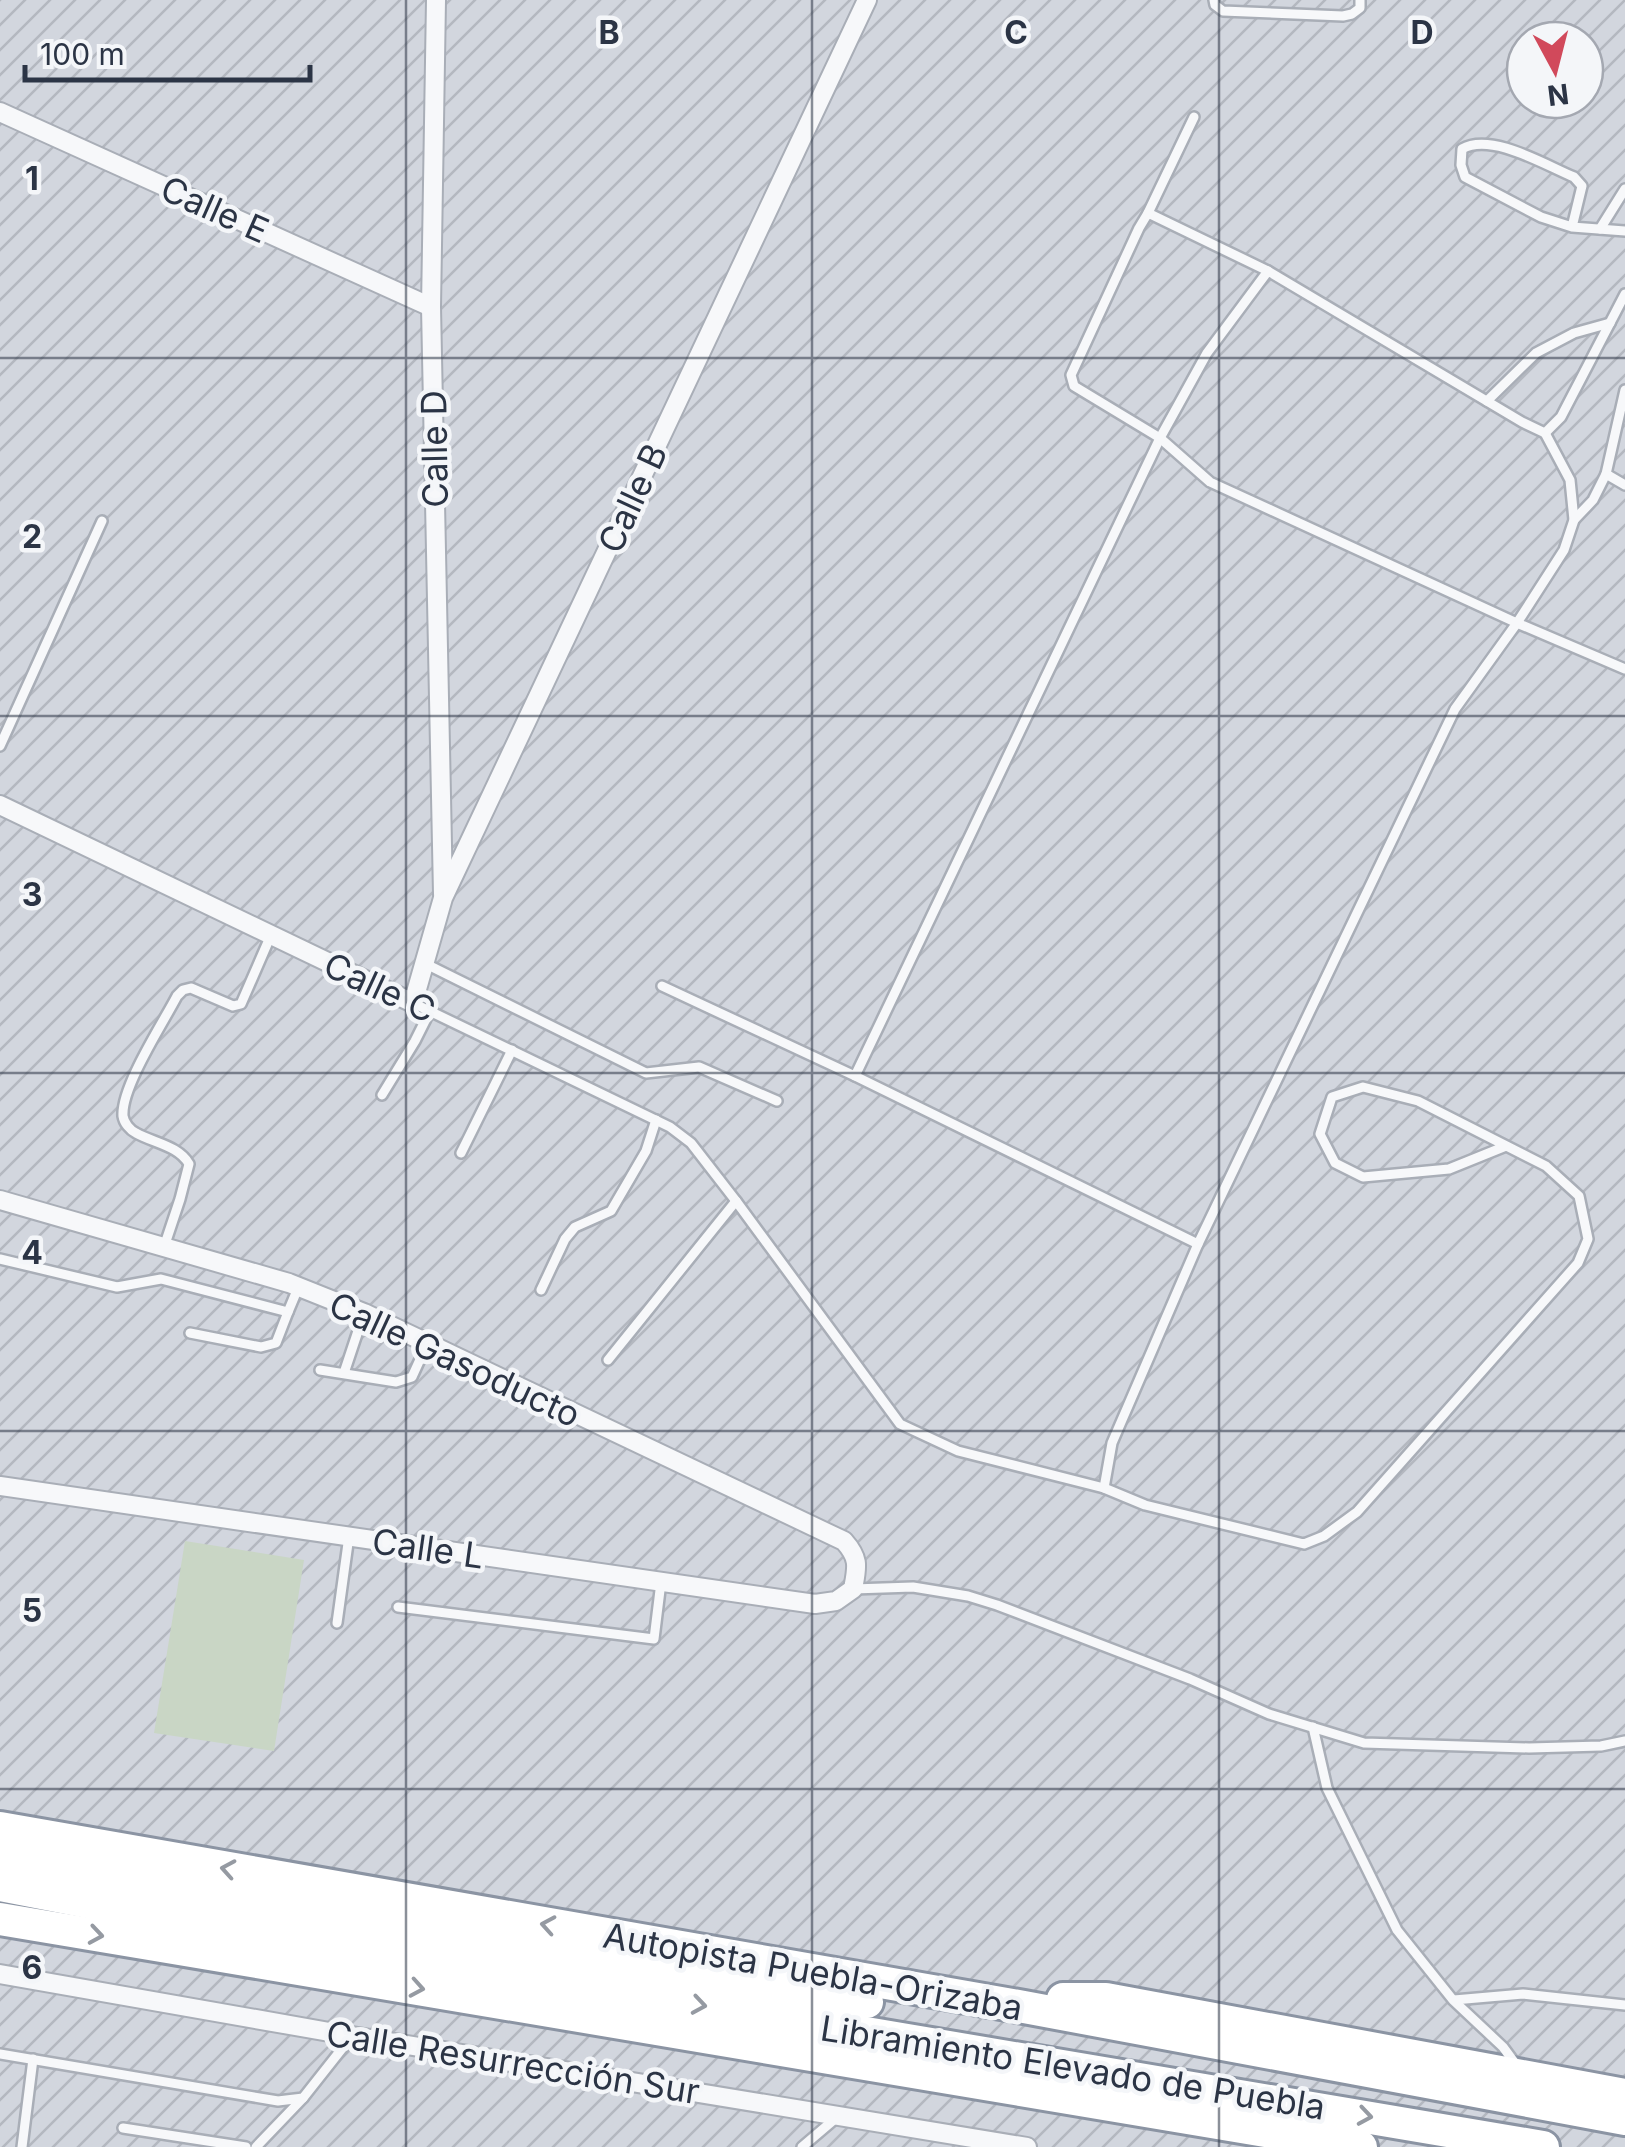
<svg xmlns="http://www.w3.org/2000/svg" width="1625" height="2147" font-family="Inter,sans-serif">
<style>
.industrial{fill:url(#industrial-furrows);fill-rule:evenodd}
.grass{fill:#c9d6c5}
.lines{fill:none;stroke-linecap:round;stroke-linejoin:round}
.lane-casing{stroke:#a9aeb7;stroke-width:14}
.street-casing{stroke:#a9aeb7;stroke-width:22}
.highway-casing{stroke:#8b94a3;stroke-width:38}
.lane{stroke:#f7f8fa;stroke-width:9}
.street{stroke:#f7f8fa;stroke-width:18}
.highway{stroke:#fff;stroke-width:32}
.oneway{stroke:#959aa2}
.grid{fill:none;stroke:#2b3445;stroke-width:2.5;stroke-opacity:0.55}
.labels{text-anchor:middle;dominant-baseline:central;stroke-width:9;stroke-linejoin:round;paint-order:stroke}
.street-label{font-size:35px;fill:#2b3445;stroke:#f4f6f9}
.grid-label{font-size:32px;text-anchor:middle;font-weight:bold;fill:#2b3445;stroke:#f4f6f9;stroke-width:9;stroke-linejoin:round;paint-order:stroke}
</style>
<defs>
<pattern id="industrial-furrows" width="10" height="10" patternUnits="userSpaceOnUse" patternTransform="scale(2.5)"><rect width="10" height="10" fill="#d2d6de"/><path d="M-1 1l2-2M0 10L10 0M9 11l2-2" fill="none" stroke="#b4b8c0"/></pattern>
</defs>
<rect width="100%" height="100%" fill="#e4e7ec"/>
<path class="industrial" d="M 0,0 L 1625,0 L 1625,2147 L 0,2147 ZM 1525,40 L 1585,40 L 1585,100 L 1525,100 Z"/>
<path class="grass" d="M 185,1541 L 304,1560 L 274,1751 L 154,1733 Z"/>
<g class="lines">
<defs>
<g id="lane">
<path d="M 1214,0 L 1215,5 L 1223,11 L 1343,16 L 1352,14 L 1360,8 L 1360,0"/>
<path d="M 1148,213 L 1194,117"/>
<path d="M 1572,227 L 1582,186 L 1574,177 C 1545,165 1491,132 1462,149 L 1461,165 L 1465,177 L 1541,217 L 1572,227 L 1625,231"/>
<path d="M 1600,229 L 1625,189"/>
<path d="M 1625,294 L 1561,417 L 1545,433 L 1522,422 L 1268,271 L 1207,353 L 1160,438 L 1210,482 L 1517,623 L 1625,669"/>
<path d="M 1487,401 L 1536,353 L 1574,333 L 1610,323"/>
<path d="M 1606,474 L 1625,485"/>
<path d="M 1574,520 L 1593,500 L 1606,474 L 1625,390"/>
<path d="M 0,746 L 102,521"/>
<path d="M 424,963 L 646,1073 L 699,1067 L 777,1101"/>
<path d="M 662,986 L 855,1076 L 1198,1244"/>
<path d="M 413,1003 L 670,1127 L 691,1143 L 736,1201 L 900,1424 L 958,1451 L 1104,1488"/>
<path d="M 855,1076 L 1160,438 L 1074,386 L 1071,375 L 1139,228 L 1148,213 L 1268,271"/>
<path d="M 382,1095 L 415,1041 L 430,1011"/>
<path d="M 1506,1146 L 1449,1169 L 1363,1177 L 1335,1163 L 1320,1134 L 1332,1097 L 1363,1087 L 1418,1101 L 1546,1166 L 1579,1196 L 1588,1239 L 1578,1263 L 1357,1512 L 1324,1536 L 1304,1544 L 1145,1505 L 1104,1488 L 1112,1443 L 1198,1244 L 1455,709 L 1517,623 L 1564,550 L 1574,520 L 1570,480 L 1545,433"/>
<path d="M 461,1153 L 512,1050"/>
<path d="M 164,1247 L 180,1199 L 189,1164 C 179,1146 154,1143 136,1133 C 130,1130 124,1123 123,1116 C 121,1087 163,1023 177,996 L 183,990 L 191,988 L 233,1006 L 241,1004 L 271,935"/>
<path d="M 0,1259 L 117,1287 L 161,1279 L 288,1312 L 298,1288"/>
<path d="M 541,1290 L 565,1239 L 575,1227 L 611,1211 L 646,1151 L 656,1120"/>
<path d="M 190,1333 L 261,1347 L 276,1343 L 288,1312"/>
<path d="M 608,1360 L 736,1201"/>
<path d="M 320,1370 L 396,1382 L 412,1377 L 427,1344"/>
<path d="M 344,1373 L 364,1313"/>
<path d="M 853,1589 L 913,1587 L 968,1596 L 997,1605 L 1190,1679 L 1269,1714 L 1364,1743 L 1529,1748 L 1601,1746 L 1625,1741"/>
<path d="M 398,1607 L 654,1639 L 661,1582"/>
<path d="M 337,1623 L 349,1536"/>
<path d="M 1313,1727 L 1327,1788 L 1397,1930 L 1453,2000 L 1503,2047 L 1517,2066"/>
<path d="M 1454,2000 L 1523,1994 L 1625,2005"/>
<path d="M 0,2054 L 278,2101 L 303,2098 L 352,2036"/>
<path d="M 123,2128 L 246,2147"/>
<path d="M 22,2147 L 33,2059"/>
<path d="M 256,2147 L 303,2098"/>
<path d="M 802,2147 L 836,2118"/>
</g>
<g id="street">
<path d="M 436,0 L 431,307 L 443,894"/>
<path d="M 0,112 L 431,307"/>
<path d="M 0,805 L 413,1003 L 443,898 L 867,0"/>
<path d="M 0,1200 L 289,1283 L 364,1313 L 844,1541 C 860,1559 857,1567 853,1589 L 836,1601 L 815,1604 L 0,1486"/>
<path d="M 0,1974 L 352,2036 L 1027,2147"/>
</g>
<g id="highway">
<path d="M 0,1828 L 1024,2007 L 1625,2119"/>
<path d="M 0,1858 L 612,1963 L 867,2002"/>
<path d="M 0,1885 L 93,1903 L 1543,2147"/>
<path d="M 0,1919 L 1361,2147"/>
<path d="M 1063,1999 L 1106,1999 L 1625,2095"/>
</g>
</defs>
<use href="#lane" class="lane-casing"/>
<use href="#street" class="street-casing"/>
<use href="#highway" class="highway-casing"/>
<use href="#lane" class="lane"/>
<use href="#street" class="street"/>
<use href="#highway" class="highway"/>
</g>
<defs><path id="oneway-chevron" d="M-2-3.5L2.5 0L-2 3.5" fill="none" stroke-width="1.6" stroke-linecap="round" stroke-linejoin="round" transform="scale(2.5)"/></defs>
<g class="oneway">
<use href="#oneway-chevron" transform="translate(228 1869) rotate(-170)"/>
<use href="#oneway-chevron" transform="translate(548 1925) rotate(-170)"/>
<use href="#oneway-chevron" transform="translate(96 1935) rotate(9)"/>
<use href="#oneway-chevron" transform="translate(417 1988) rotate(10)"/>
<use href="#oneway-chevron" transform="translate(699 2005) rotate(9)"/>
<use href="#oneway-chevron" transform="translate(1365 2116) rotate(9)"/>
</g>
<path class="grid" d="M 406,0 L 406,2147M 812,0 L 812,2147M 1219,0 L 1219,2147M 0,358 L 1625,358M 0,716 L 1625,716M 0,1073 L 1625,1073M 0,1431 L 1625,1431M 0,1789 L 1625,1789"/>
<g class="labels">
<g class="street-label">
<text transform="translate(215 209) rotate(24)">Calle E</text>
<text transform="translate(434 449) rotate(-91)">Calle D</text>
<text transform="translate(632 498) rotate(-65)">Calle B</text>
<text transform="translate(380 987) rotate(25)">Calle C</text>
<text transform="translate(455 1359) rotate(25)">Calle Gasoducto</text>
<text transform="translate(428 1548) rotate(8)">Calle L</text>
<text transform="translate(813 1971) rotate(10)">Autopista Puebla-Orizaba</text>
<text transform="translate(513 2062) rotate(9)">Calle Resurrección Sur</text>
<text transform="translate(1073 2067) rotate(9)">Libramiento Elevado de Puebla</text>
</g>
</g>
<g class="grid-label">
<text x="609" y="44">B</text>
<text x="1016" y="44">C</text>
<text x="1422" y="44">D</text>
<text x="32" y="190">1</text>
<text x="32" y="548">2</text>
<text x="32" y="906">3</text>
<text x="32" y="1264">4</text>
<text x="32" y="1622">5</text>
<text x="32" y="1979">6</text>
</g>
<g transform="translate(1555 70) rotate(173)"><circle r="48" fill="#f4f6f9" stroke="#a4a8b1" stroke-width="2.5"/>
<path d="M0-8L18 38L0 25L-18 38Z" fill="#d1495b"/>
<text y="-15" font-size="28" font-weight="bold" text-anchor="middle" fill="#2b3445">N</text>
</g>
<path d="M25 65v15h285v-15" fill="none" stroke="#2b3445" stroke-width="5"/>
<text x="40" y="65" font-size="30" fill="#2b3445" stroke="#f4f6f9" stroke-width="8" paint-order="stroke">100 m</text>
</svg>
